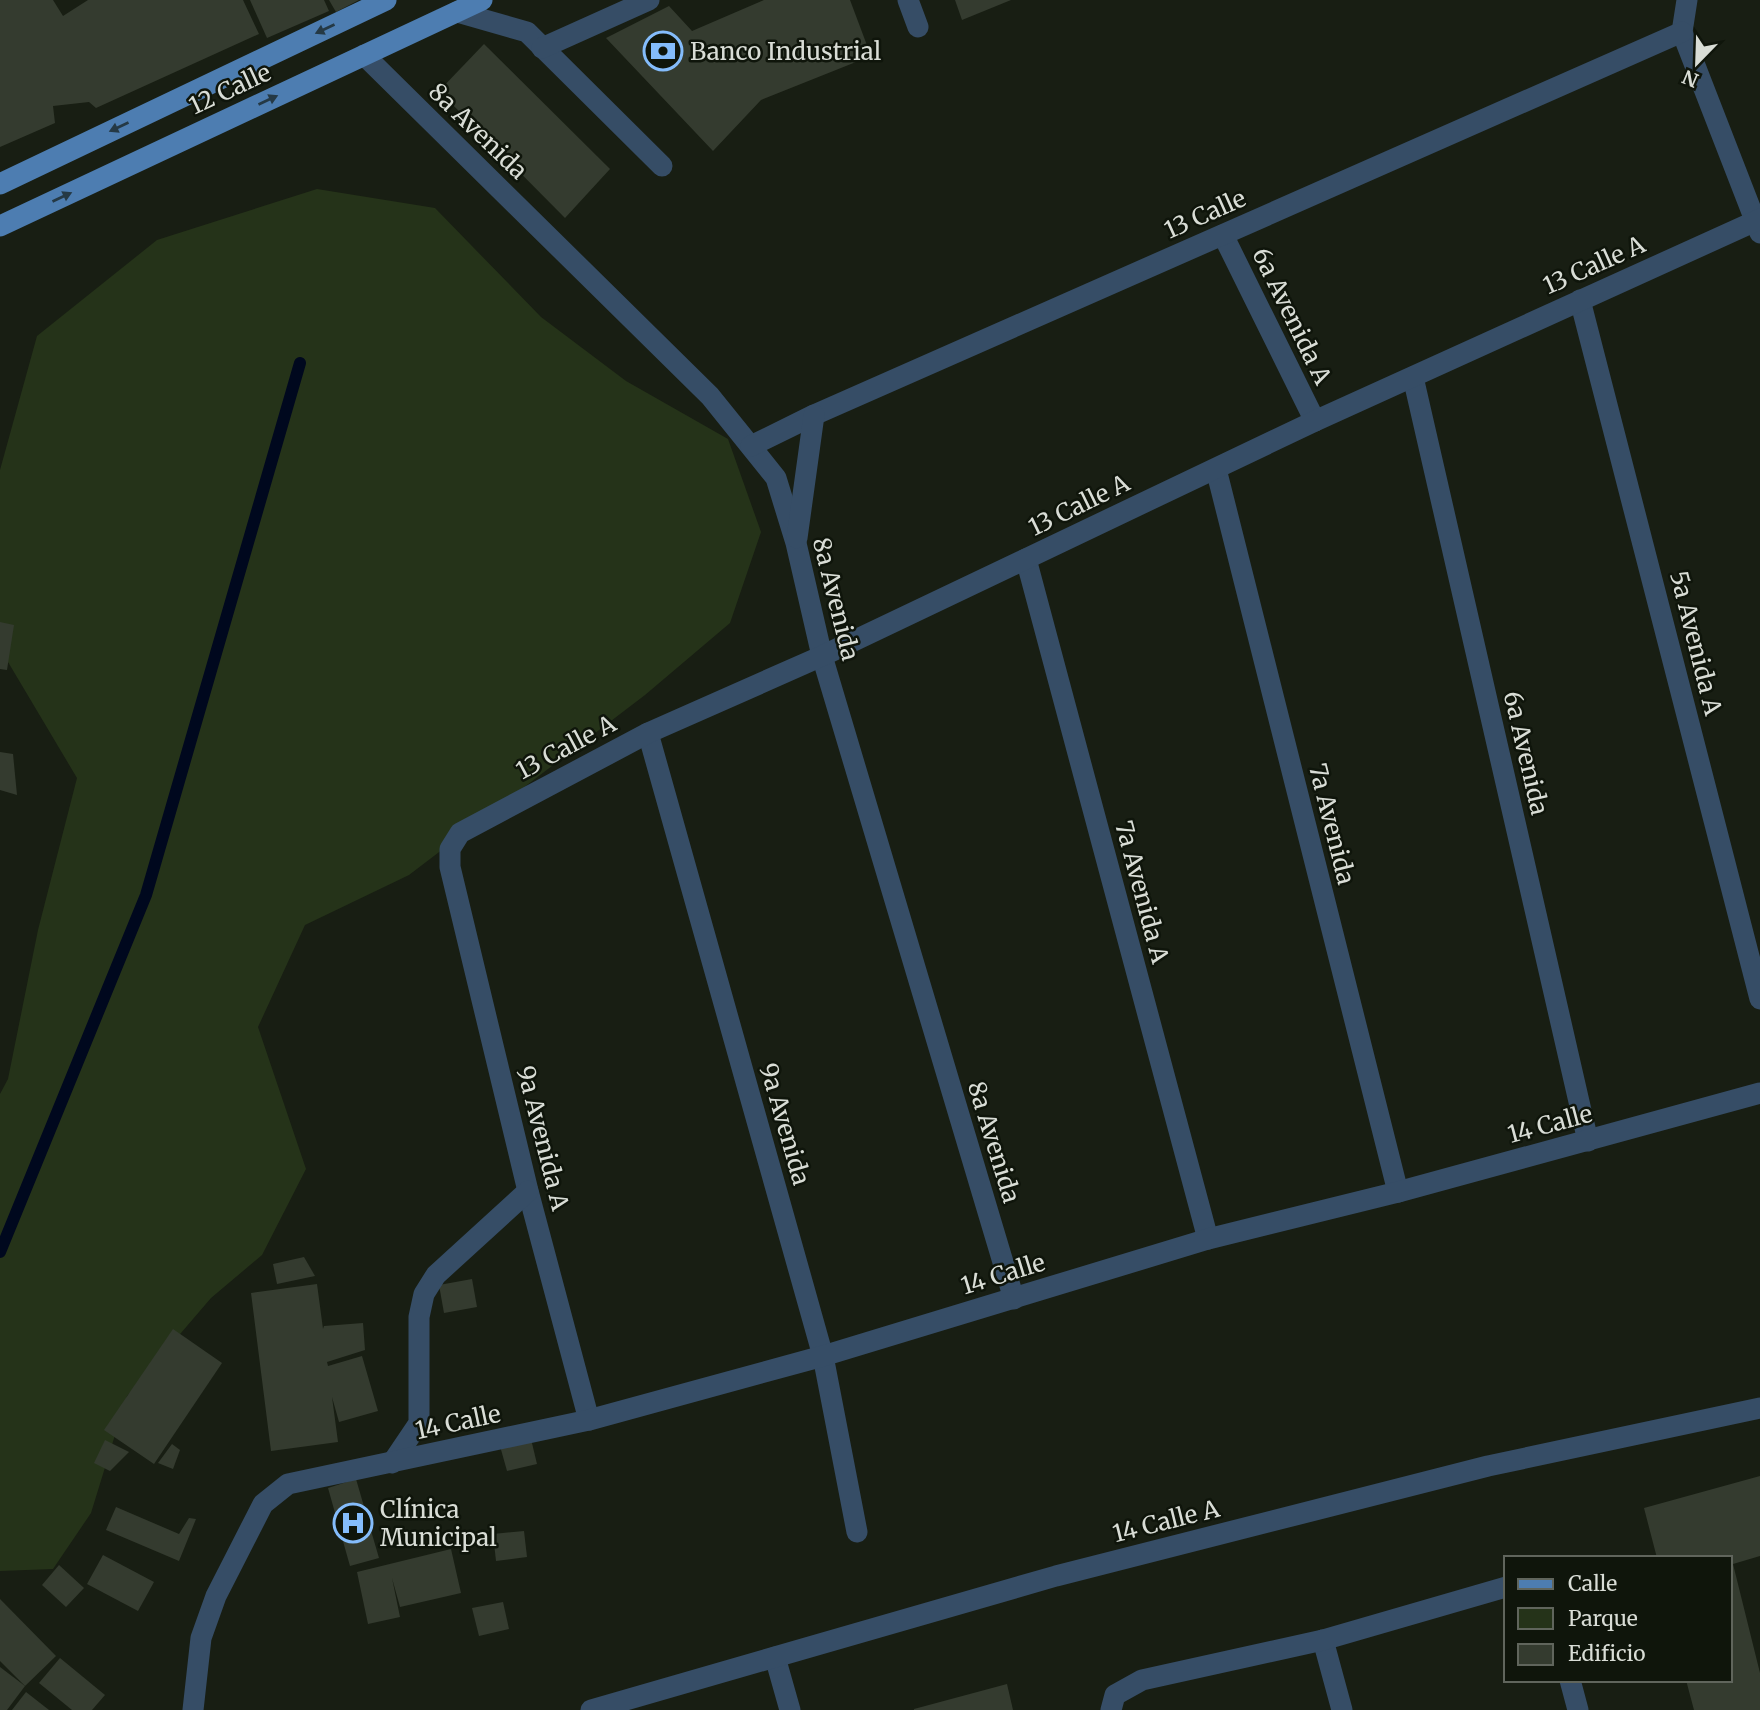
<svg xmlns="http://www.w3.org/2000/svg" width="1760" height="1710" font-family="Merriweather,serif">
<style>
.green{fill:#253319}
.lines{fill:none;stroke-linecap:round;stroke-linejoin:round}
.stream{stroke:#00081e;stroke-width:12}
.building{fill:#343b2f}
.minor{stroke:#364d66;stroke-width:21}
.major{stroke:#4d7db1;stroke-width:21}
.oneway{fill:#253945}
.labels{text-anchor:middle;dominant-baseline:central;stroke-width:5;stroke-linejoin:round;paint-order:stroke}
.poi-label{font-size:24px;fill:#d9ddd6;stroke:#0f150b;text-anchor:start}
.street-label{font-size:24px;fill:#d9ddd6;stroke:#0f150b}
</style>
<rect width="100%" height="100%" fill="#181e13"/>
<path class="green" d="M 317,189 L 435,208 L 541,317 L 626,381 L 728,439 L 761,532 L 730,623 L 645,695 L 409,875 L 305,925 L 258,1027 L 306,1169 L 262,1255 L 211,1298 L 127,1396 L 91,1513 L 53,1569 L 0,1571 L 0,1094 L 8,1079 L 38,930 L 77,778 L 8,662 L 0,637 L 0,470 L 37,336 L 157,240 Z"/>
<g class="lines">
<path class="stream" d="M 0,1252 L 146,895 L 300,363"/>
</g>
<g class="building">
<path d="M 0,0 L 53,0 L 63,16 L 88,0 L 243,0 L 259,34 L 96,108 L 89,102 L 53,106 L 55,123 L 0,147 Z"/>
<path d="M 250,0 L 324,0 L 329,11 L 267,38 Z"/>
<path d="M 329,0 L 359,0 L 336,12 Z"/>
<path d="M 764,0 L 850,0 L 871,56 L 761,100 L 713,151 L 606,38 L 669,6 L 692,31 Z"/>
<path d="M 955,0 L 1011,0 L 962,20 Z"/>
<path d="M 484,44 L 610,169 L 565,218 L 439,91 Z"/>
<path d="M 0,622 L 14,625 L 7,670 L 0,669 Z"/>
<path d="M 0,752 L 13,754 L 17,795 L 0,790 Z"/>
<path d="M 304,1257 L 315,1276 L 277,1284 L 273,1264 Z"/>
<path d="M 472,1279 L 477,1307 L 444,1313 L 439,1285 Z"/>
<path d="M 317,1284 L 323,1329 L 324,1326 L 363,1323 L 365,1350 L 327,1362 L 328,1366 L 362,1356 L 378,1411 L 339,1422 L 332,1397 L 338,1442 L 271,1451 L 251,1293 Z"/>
<path d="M 173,1329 L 222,1363 L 154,1464 L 104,1430 Z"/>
<path d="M 531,1439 L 537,1464 L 507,1471 L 500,1446 Z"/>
<path d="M 105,1440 L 129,1452 L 110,1471 L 94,1463 Z"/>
<path d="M 172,1444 L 180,1450 L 173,1469 L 158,1463 Z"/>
<path d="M 1760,1476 L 1760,1556 L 1733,1564 L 1760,1673 L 1760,1710 L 1694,1710 L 1686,1680 L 1730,1680 L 1730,1558 L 1657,1558 L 1644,1508 Z"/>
<path d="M 356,1479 L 379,1558 L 350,1566 L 328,1488 Z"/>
<path d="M 116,1507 L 179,1534 L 189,1518 L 196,1519 L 179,1561 L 106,1530 Z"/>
<path d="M 524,1531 L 527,1557 L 496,1561 L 493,1534 Z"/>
<path d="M 451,1549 L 461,1593 L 400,1607 L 392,1578 L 400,1617 L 368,1624 L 357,1572 Z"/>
<path d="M 103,1555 L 154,1582 L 138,1611 L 87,1584 Z"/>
<path d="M 59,1565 L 84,1588 L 66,1607 L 42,1585 Z"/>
<path d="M 0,1599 L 56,1656 L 25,1686 L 0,1661 Z"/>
<path d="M 503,1602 L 509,1629 L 479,1636 L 472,1608 Z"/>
<path d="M 60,1658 L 105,1695 L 92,1710 L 72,1710 L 39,1683 Z"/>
<path d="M 0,1667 L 25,1686 L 7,1710 L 0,1710 Z"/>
<path d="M 1007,1684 L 1013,1710 L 914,1710 L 914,1709 Z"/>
<path d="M 26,1692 L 49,1710 L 12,1710 Z"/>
</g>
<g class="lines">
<g class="minor">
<path d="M 908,0 L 918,27"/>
<path d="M 1687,0 L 1682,32 L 1760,233"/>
<path d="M 457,12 L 527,32 L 662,166"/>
<path d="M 542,48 L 649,0"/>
<path d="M 364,55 L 710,396 L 776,478 L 796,543 L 822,656 L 1014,1299"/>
<path d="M 1223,235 L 1315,421"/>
<path d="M 1580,300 L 1760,999"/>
<path d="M 1413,377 L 1588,1141"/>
<path d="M 751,446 L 814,415 L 1682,32"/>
<path d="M 1216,469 L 1398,1192"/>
<path d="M 797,538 L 814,415"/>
<path d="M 1026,559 L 1208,1239"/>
<path d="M 648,733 L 823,1356 L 857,1532"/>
<path d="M 589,1420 L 528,1191 L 450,867 L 450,849 L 460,833 L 648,733 L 822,656 L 1315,421 L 1760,219"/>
<path d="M 392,1463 L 419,1423 L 419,1317 L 424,1294 L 436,1275 L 528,1191"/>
<path d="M 1323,1640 L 1342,1710"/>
<path d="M 775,1657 L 790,1710"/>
<path d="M 1570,1680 L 1578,1710"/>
<path d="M 193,1710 L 201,1638 L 216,1596 L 263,1504 L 288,1484 L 589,1420 L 823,1356 L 1208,1239 L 1398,1192 L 1760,1093"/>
<path d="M 591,1710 L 1056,1576 L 1488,1466 L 1760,1408"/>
<path d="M 1111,1710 L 1115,1695 L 1142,1680 L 1323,1640 L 1506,1587"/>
</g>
<g class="major">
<path d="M 0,184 L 386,0"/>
<path d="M 0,226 L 482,0"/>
</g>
</g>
<defs><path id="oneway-solid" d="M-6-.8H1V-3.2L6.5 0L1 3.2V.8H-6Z" transform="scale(1.75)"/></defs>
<g class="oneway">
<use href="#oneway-solid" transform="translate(325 29) rotate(155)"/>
<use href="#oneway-solid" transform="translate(268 100) rotate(-25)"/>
<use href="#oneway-solid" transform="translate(119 127) rotate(155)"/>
<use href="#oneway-solid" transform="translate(62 197) rotate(-25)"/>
</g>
<defs>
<symbol id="bank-ring" viewBox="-11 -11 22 22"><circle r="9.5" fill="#0f150b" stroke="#84bcfb" stroke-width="1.5"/><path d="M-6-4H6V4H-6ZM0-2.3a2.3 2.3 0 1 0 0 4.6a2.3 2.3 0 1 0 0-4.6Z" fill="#84bcfb"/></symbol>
<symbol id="hospital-ring" viewBox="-11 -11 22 22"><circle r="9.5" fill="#0f150b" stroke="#84bcfb" stroke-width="1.5"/><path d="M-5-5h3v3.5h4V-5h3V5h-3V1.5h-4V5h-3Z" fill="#84bcfb"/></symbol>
</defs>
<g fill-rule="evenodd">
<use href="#bank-ring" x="641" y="29" width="44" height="44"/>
<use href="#hospital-ring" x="331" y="1501" width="44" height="44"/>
</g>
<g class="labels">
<g class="poi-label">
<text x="690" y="51">Banco Industrial</text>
<text x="380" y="1509">Clínica<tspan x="380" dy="28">Municipal</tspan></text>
</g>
<g class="street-label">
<text transform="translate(230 89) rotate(-25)">12 Calle</text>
<text transform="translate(478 131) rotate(44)">8a Avenida</text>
<text transform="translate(1205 214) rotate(-24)">13 Calle</text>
<text transform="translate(1594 265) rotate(-24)">13 Calle A</text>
<text transform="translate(1292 316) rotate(64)">6a Avenida A</text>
<text transform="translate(1079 505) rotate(-26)">13 Calle A</text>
<text transform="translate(836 599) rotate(76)">8a Avenida</text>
<text transform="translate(1696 643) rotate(76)">5a Avenida A</text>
<text transform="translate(566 747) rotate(-28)">13 Calle A</text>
<text transform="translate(1526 753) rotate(77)">6a Avenida</text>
<text transform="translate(1332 824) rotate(76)">7a Avenida</text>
<text transform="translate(1142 892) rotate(75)">7a Avenida A</text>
<text transform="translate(785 1124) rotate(74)">9a Avenida</text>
<text transform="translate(1550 1124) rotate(-15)">14 Calle</text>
<text transform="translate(543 1138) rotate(76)">9a Avenida A</text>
<text transform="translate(994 1142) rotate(73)">8a Avenida</text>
<text transform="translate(1003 1274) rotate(-17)">14 Calle</text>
<text transform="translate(458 1422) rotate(-12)">14 Calle</text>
<text transform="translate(1166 1521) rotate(-14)">14 Calle A</text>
</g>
</g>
<rect x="1504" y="1556" width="228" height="126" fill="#0f150b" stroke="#60655c" stroke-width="2"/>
<rect x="1518" y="1579" width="35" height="10" fill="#4d7db1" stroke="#60655c" stroke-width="2"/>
<text x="1568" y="1591" font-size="21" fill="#d9ddd6">Calle</text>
<rect x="1518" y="1608" width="35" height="21" fill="#253319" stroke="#60655c" stroke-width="2"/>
<text x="1568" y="1626" font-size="21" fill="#d9ddd6">Parque</text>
<rect x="1518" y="1644" width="35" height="21" fill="#343b2f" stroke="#60655c" stroke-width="2"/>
<text x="1568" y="1661" font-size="21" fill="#d9ddd6">Edificio</text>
<g transform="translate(1697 63) rotate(203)" stroke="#0f150b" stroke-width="5" paint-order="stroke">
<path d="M0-5L12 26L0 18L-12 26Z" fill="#d9ddd6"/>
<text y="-10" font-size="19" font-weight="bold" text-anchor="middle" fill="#d9ddd6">N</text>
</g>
</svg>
